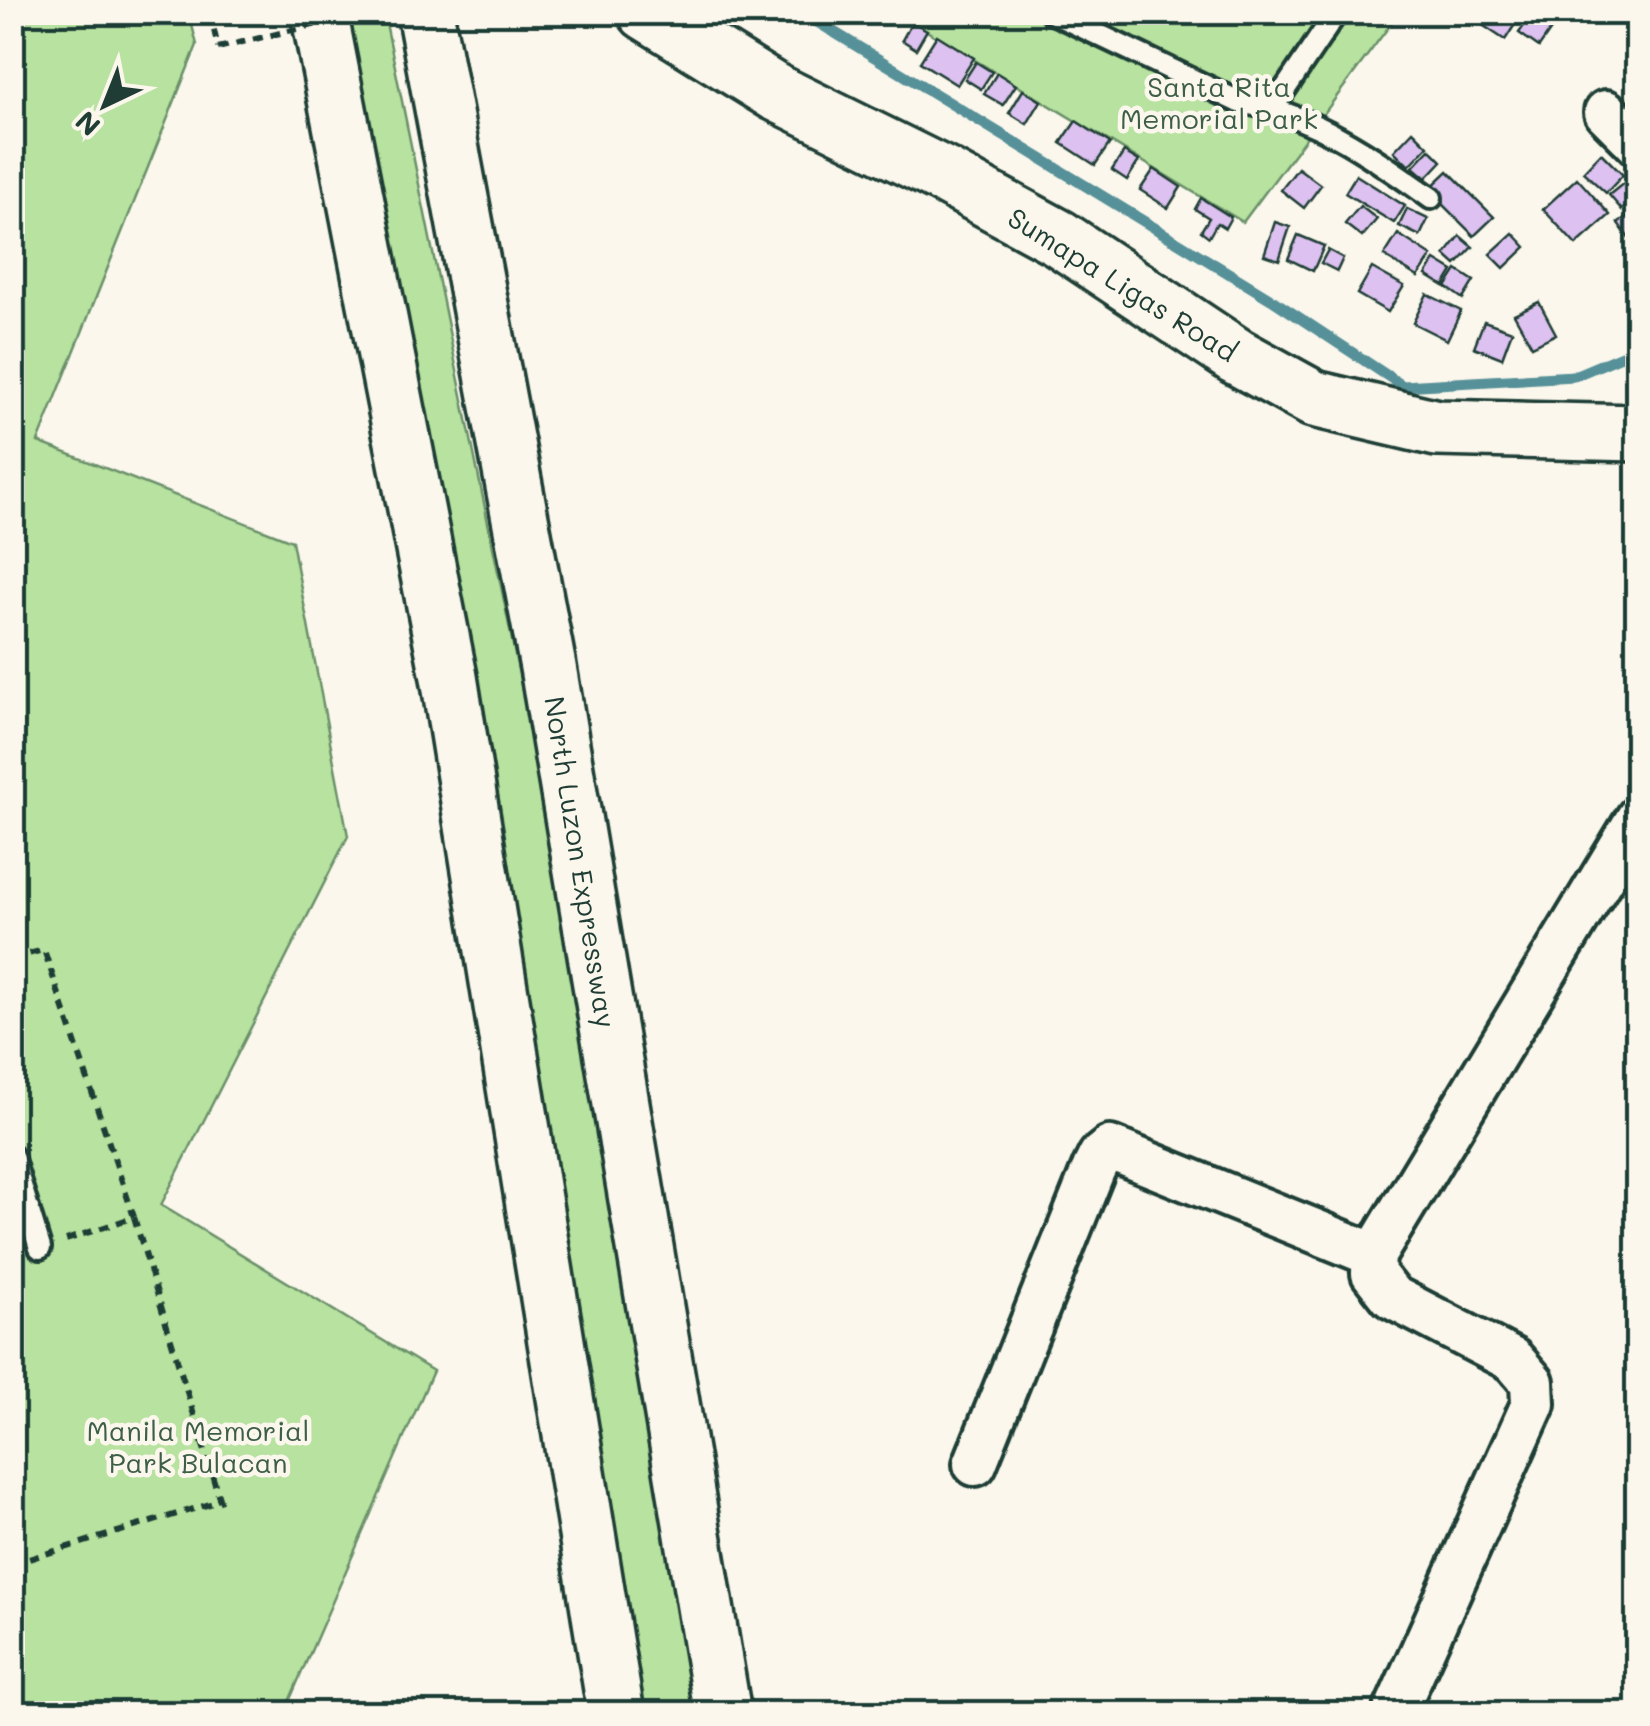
<svg xmlns="http://www.w3.org/2000/svg" width="1650" height="1726" font-family="Mali,sans-serif">
<style>
.green{fill:#b7e29f;stroke:#6b906a;stroke-width:2.5}
.lines{fill:none;stroke-linecap:round;stroke-linejoin:round}
.stream{stroke:#569098;stroke-width:11}
.building{fill:#ddc1f0;stroke:#1f3d34;stroke-width:2.5}
.lane-casing{stroke:#1f3d34;stroke-width:28}
.street-casing{stroke:#1f3d34;stroke-width:50}
.secondary-casing{stroke:#1f3d34;stroke-width:62}
.highway-casing{stroke:#1f3d34;stroke-width:62}
.path{stroke:#1f3d34;stroke-width:6;stroke-dasharray:10 8;stroke-linecap:butt}
.lane{stroke:#fbf7ec;stroke-width:20}
.street{stroke:#fbf7ec;stroke-width:42}
.secondary{stroke:#fbf7ec;stroke-width:55}
.highway{stroke:#fbf7ec;stroke-width:55}
.path-bridge{stroke:#1f3d34;stroke-width:6;stroke-dasharray:10 8;stroke-linecap:butt}
.labels{text-anchor:middle;dominant-baseline:central;stroke-width:9;stroke-linejoin:round;paint-order:stroke}
.park-label{font-size:28px;fill:#3d5e49;stroke:#fbf7ec}
.street-label{font-size:28px;fill:#1f3d34;stroke:#fbf7ec}
</style>
<rect width="100%" height="100%" fill="#fbf7ec"/>
<filter id="ink" filterUnits="userSpaceOnUse"><feTurbulence type="fractalNoise" baseFrequency=".01" numOctaves="2"/><feDisplacementMap in="SourceGraphic" scale="20" xChannelSelector="R" yChannelSelector="G"/><feConvolveMatrix kernelMatrix="1 2 1 2 8 2 1 2 1" color-interpolation-filters="sRGB"/></filter>
<g filter="url(#ink)">
<g class="green">
<path d="M 12,13 L 189,13 L 197,45 L 38,442 L 292,541 L 348,836 L 161,1205 L 433,1371 L 284,1713 L 13,1713 Z"/>
<path d="M 344,13 L 384,13 L 575,949 L 710,1713 L 639,1713 Z"/>
<path d="M 897,13 L 1399,13 L 1243,222 Z"/>
</g>
<g class="lines">
<path class="stream" d="M 801,12 L 1271,299 L 1403,386 L 1574,376 L 1638,349"/>
</g>
<g class="building">
<path d="M 1484,12 L 1523,12 L 1505,40 L 1478,22 Z"/>
<path d="M 1533,12 L 1555,24 L 1539,47 L 1519,33 Z"/>
<path d="M 912,22 L 927,30 L 916,49 L 902,40 Z"/>
<path d="M 937,35 L 974,58 L 957,85 L 920,62 Z"/>
<path d="M 976,62 L 992,72 L 981,89 L 965,79 Z"/>
<path d="M 997,73 L 1016,85 L 1003,105 L 984,94 Z"/>
<path d="M 1023,90 L 1041,101 L 1027,124 L 1009,113 Z"/>
<path d="M 1076,121 L 1110,143 L 1095,165 L 1061,143 Z"/>
<path d="M 1413,131 L 1428,146 L 1409,166 L 1394,151 Z"/>
<path d="M 1430,149 L 1442,161 L 1426,178 L 1413,167 Z"/>
<path d="M 1124,152 L 1139,161 L 1127,180 L 1112,170 Z"/>
<path d="M 1601,153 L 1623,175 L 1606,193 L 1583,172 Z"/>
<path d="M 1298,168 L 1321,185 L 1304,208 L 1281,190 Z"/>
<path d="M 1154,169 L 1181,187 L 1168,208 L 1140,190 Z"/>
<path d="M 1448,171 L 1494,217 L 1474,236 L 1428,190 Z"/>
<path d="M 1635,174 L 1638,197 L 1622,210 L 1609,195 Z"/>
<path d="M 1356,175 L 1405,206 L 1394,223 L 1345,193 Z"/>
<path d="M 1577,178 L 1610,215 L 1576,245 L 1543,209 Z"/>
<path d="M 1201,198 L 1231,217 L 1225,228 L 1217,223 L 1209,237 L 1201,231 L 1209,218 L 1195,209 Z"/>
<path d="M 1360,206 L 1377,219 L 1362,237 L 1345,224 Z"/>
<path d="M 1407,209 L 1428,219 L 1420,236 L 1399,226 Z"/>
<path d="M 1631,213 L 1638,221 L 1638,234 L 1630,240 L 1618,223 Z"/>
<path d="M 1275,222 L 1290,227 L 1279,260 L 1264,255 Z"/>
<path d="M 1513,233 L 1526,247 L 1504,268 L 1490,254 Z"/>
<path d="M 1398,234 L 1432,256 L 1418,277 L 1384,256 Z"/>
<path d="M 1298,235 L 1324,246 L 1313,271 L 1288,259 Z"/>
<path d="M 1460,236 L 1473,247 L 1456,265 L 1445,255 Z"/>
<path d="M 1328,250 L 1343,258 L 1337,271 L 1321,263 Z"/>
<path d="M 1435,260 L 1453,271 L 1444,286 L 1426,275 Z"/>
<path d="M 1372,268 L 1404,286 L 1388,312 L 1357,294 Z"/>
<path d="M 1457,270 L 1474,281 L 1463,299 L 1446,287 Z"/>
<path d="M 1427,294 L 1461,311 L 1447,340 L 1413,323 Z"/>
<path d="M 1539,302 L 1556,334 L 1532,346 L 1514,314 Z"/>
<path d="M 1484,321 L 1512,331 L 1502,358 L 1474,347 Z"/>
</g>
<g class="lines">
<defs>
<g id="lane">
<path d="M 1051,12 L 1239,102 C 1312,113 1372,156 1431,198"/>
<path d="M 1273,107 L 1337,12"/>
<path d="M 12,1156 L 40,1248"/>
</g>
<g id="street">
<path d="M 1606,112 L 1638,144"/>
<path d="M 975,1464 L 1094,1168 L 1100,1156 L 1110,1148 L 1374,1255"/>
<path d="M 1394,1714 L 1533,1404 L 1532,1382 L 1513,1360 L 1392,1297 L 1373,1273 L 1374,1255 L 1638,818"/>
</g>
<path id="secondary" d="M 646,12 L 775,92 L 945,176 L 1059,238 L 1236,356 L 1314,399 L 1437,428 L 1638,433"/>
<g id="highway">
<path d="M 319,12 L 449,677 L 616,1714"/>
<path d="M 425,12 L 548,667 L 723,1714"/>
</g>
</defs>
<use href="#lane" class="lane-casing"/>
<use href="#street" class="street-casing"/>
<use href="#secondary" class="secondary-casing"/>
<use href="#highway" class="highway-casing"/>
<g class="path">
<path d="M 210,12 L 218,48"/>
<path d="M 12,958 L 44,950 L 134,1217"/>
<path d="M 12,1564 L 220,1501 L 134,1217 L 66,1240"/>
</g>
<use href="#lane" class="lane"/>
<use href="#street" class="street"/>
<use href="#secondary" class="secondary"/>
<use href="#highway" class="highway"/>
<path class="path-bridge" d="M 218,48 L 367,12"/>
</g>
</g>
<g class="labels">
<g class="park-label">
<text x="1219" y="86">Santa Rita<tspan x="1219" dy="32">Memorial Park</tspan></text>
<text x="198" y="1430">Manila Memorial<tspan x="198" dy="32">Park Bulacan</tspan></text>
</g>
<g class="street-label">
<text transform="translate(1123 284) rotate(32)">Sumapa Ligas Road</text>
<text transform="translate(581 862) rotate(81)">North Luzon Expressway</text>
</g>
</g>
<rect width="1650" height="1726" fill="none" stroke="#fbf7ec" stroke-width="50"/>
<rect x="25" y="25" width="1600" height="1676" fill="none" stroke="#1f3d34" stroke-width="4" filter="url(#ink)"/>
<g transform="translate(105 105) rotate(223)" stroke="#fbf7ec" stroke-width="8" paint-order="stroke">
<path d="M0-8L18 38L0 25L-18 38Z" fill="#1f3d34"/>
<text y="-15" font-size="28" font-weight="bold" text-anchor="middle" fill="#1f3d34">N</text>
</g>
</svg>
